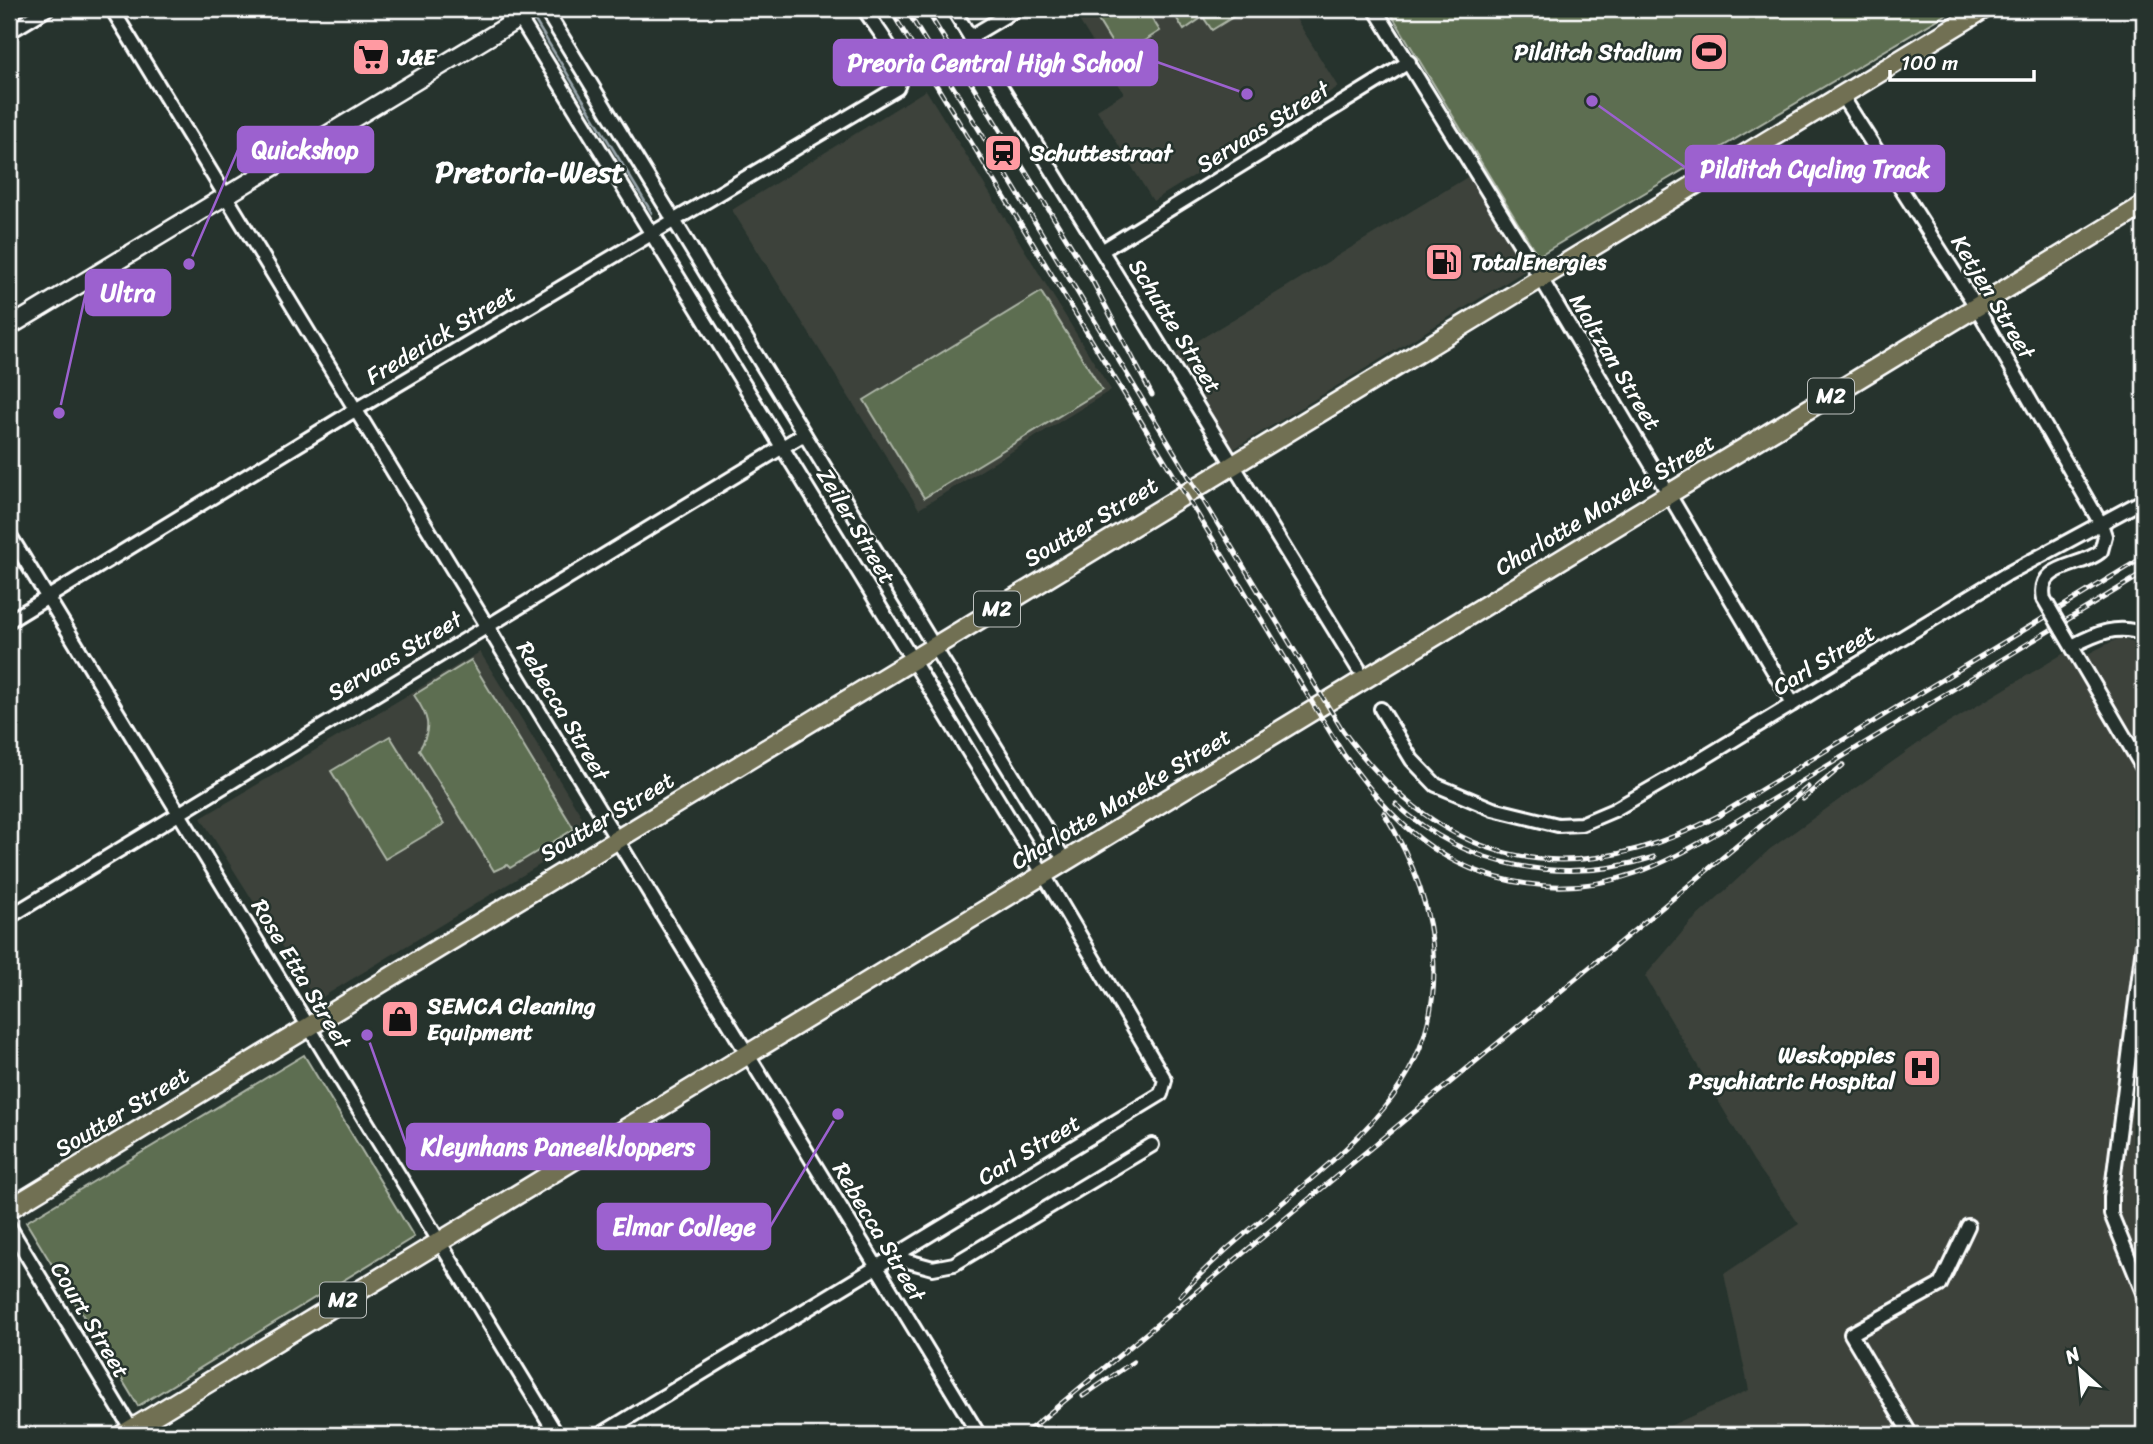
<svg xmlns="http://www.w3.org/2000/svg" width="2153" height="1444" font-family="Sriracha,sans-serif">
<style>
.built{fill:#3c423b}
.green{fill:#5d6e51;stroke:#aeb6a8;stroke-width:2}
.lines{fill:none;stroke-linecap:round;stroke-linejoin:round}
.stream{stroke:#99a6ac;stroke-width:2.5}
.minor-casing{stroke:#fff;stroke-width:18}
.secondary-casing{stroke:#fff;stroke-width:21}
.primary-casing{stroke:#fff;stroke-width:23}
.minor{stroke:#26332d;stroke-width:12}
.secondary{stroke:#26332d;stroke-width:16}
.primary{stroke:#716f52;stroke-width:18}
.rail-casing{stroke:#fff;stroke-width:5}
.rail{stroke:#26332d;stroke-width:2.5;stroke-dasharray:8;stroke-linecap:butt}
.minor-bridge-casing{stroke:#fff;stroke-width:18;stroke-linecap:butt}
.minor-bridge{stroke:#26332d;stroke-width:12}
.labels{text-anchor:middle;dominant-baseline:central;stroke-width:5;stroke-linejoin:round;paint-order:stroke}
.shield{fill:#26332d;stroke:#bec2c0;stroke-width:2}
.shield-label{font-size:21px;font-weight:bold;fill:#fff}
.poi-label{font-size:23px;font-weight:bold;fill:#fff;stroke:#26332d;text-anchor:start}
.street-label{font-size:23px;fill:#fff;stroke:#26332d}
.district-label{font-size:30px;font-weight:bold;fill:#fff;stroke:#26332d}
.leader{fill:none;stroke:#9c61cf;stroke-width:2.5}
.callout-dot{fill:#9c61cf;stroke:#26332d;stroke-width:2.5}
.callout{fill:#9c61cf;stroke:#9c61cf;stroke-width:2.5}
.callout-label{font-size:24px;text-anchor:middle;font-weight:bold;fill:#fff}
</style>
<rect width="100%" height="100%" fill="#26332d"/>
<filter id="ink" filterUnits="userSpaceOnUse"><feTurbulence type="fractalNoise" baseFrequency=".0143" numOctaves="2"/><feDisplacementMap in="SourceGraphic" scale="14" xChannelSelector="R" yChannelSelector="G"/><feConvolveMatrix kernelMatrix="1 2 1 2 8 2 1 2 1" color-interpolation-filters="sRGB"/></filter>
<g filter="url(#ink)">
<g class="built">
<path d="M 1072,9 L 1290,9 L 1338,87 L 1153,201 L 1097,110 L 1124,93 Z"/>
<path d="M 926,90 L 1111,390 L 919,509 L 732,210 Z"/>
<path d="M 1484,167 L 1541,261 L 1232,450 L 1174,355 Z"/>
<path d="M 2119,638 L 2144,646 L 2144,1435 L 1650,1435 L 1749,1390 L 1724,1274 L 1799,1224 L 1753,1160 L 1645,976 L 1691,922 L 1770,849 L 1937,730 L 2066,652 L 2072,662 Z"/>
<path d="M 480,652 L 592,833 L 316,1001 L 201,818 Z"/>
</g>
<g class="green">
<path d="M 1109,9 L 1146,9 L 1160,31 L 1120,56 L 1096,17 Z"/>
<path d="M 1171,9 L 1246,9 L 1212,30 L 1203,17 L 1184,30 Z"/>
<path d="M 1388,9 L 1955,9 L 1538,256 Z"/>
<path d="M 1041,292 L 1102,390 L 924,498 L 864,400 Z"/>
<path d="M 471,660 L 574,829 L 510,868 L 507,865 L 494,871 L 419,750 C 433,727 428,716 414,695 Z"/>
<path d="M 390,736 L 444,824 L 385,859 L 331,771 Z"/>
<path d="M 304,1055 L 414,1237 L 138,1406 L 26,1222 Z"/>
</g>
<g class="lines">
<path class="stream" d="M 534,19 L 652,213"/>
<defs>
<g id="minor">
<path d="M 112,9 L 979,1435"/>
<path d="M 514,9 L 1044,875 L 1165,1080 L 1161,1094 L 600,1435"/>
<path d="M 545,9 L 1065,861"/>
<path d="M 953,9 L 1358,668"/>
<path d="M 1375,9 L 1542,280 L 1793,704"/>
<path d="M 9,32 L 47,9"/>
<path d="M 970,37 L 1017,9"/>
<path d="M 1842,96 L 1977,308 L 2101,524 L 2105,536 L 2101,551 C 2082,568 2036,563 2044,599"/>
<path d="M 1103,250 L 1409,62"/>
<path d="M 9,534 L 557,1435"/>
<path d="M 9,621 L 355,410 L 897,88 C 910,65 876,29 864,9"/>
<path d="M 2062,630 L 2144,770"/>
<path d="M 2072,646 C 2097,633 2117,624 2144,634"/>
<path d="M 1381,709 L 1412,760 L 1436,785 L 1493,809 L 1558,825 L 1581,824 L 1614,810 L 1699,761 L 2007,574 L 2144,500"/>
<path d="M 9,917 L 804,434"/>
<path d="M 2144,938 L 2111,1197 L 2111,1214 L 2144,1295"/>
<path d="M 9,1226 L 135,1435"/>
<path d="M 893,1257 L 933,1268 L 954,1264 L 1152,1145"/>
<path d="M 1911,1435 L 1851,1334 L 1940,1285 L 1968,1226"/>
</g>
<path id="secondary" d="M 9,327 L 535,9"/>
<g id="primary">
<path d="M 9,1209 L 1984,9"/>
<path d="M 122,1435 L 2144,205"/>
</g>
</defs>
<use href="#minor" class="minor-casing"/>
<use href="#secondary" class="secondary-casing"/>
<use href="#primary" class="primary-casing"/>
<use href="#minor" class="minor"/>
<use href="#secondary" class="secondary"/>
<use href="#primary" class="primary"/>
<defs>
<g id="rail">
<path d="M 890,9 L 1344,755 C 1367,786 1392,818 1423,841 C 1483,887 1566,898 1636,873 C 1665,863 1691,848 1717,833 L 2144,573"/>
<path d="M 906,9 L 1343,731 C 1444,868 1568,895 1718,816 L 2144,557"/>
<path d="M 926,9 L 1093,282 L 1152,395"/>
<path d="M 1803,799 L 1843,765"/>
<path d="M 1396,804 C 1465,868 1564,886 1654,857"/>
<path d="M 1180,1296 C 1240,1227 1324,1180 1383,1109 C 1459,1019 1442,906 1384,813"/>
<path d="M 1083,1396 L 1133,1362"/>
<path d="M 1023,1435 L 1808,787"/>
</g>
</defs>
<use href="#rail" class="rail-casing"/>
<use href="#rail" class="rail"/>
<defs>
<path id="minor-bridge" d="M 2044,599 L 2062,630"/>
</defs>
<use href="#minor-bridge" class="minor-bridge-casing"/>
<use href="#minor-bridge" class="minor-bridge"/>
</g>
</g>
<defs>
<symbol id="stadium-square" viewBox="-11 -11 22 22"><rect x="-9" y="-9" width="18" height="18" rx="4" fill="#ff9aa2" stroke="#26332d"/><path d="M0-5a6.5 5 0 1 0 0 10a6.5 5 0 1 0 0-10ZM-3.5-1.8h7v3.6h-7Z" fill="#111"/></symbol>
<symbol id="supermarket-square" viewBox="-11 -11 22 22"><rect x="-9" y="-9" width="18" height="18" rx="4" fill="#ff9aa2" stroke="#26332d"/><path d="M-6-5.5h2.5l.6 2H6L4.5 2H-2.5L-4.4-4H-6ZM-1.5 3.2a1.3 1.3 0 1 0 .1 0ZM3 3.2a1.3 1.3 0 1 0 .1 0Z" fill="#111"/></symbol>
<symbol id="station-square" viewBox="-11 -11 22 22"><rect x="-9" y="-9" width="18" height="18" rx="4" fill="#ff9aa2" stroke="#26332d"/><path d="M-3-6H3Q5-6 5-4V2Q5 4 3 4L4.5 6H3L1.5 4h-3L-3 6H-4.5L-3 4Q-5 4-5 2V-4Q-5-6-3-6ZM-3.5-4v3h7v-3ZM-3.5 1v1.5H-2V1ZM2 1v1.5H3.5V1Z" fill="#111"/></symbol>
<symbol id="fuel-square" viewBox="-11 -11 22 22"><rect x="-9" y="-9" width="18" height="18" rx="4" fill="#ff9aa2" stroke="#26332d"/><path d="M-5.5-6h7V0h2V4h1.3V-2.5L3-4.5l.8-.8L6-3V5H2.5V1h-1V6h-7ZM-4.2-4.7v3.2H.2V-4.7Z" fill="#111"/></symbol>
<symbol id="shop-square" viewBox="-11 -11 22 22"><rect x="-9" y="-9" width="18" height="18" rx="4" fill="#ff9aa2" stroke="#26332d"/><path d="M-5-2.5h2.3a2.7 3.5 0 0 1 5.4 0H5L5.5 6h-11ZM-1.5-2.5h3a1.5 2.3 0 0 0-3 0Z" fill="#111"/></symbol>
<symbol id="hospital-square" viewBox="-11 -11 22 22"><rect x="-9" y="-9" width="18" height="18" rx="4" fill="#ff9aa2" stroke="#26332d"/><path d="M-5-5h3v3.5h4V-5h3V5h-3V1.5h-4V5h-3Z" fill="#111"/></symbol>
</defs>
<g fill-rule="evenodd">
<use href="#stadium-square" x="1687" y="30" width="44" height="44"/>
<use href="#supermarket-square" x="349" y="35" width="44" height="44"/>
<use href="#station-square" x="981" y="131" width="44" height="44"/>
<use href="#fuel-square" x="1422" y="240" width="44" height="44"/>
<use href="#shop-square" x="378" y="997" width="44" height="44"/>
<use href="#hospital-square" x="1900" y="1046" width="44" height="44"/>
</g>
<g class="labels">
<g class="shield">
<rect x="1808" y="378.5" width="46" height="35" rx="5"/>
<rect x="974" y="591.5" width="46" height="35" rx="5"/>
<rect x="320" y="1282.5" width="46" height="35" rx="5"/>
</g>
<g class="shield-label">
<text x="1831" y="396">M2</text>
<text x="997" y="609">M2</text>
<text x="343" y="1300">M2</text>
</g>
<g class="poi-label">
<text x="1682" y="52" text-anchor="end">Pilditch Stadium</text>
<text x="398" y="57">J&amp;E</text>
<text x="1030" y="153">Schuttestraat</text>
<text x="1471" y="262">TotalEnergies</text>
<text x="427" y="1006">SEMCA Cleaning<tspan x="427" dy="26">Equipment</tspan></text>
<text x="1895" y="1055" text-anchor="end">Weskoppies<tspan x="1895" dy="26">Psychiatric Hospital</tspan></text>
</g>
<g class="street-label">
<text transform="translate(1263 127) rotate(-32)">Servaas Street</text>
<text transform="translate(1993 297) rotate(59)">Ketjen Street</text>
<text transform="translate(1175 326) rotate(58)">Schutte Street</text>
<text transform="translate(441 335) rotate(-31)">Frederick Street</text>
<text transform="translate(1615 362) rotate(59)">Maltzan Street</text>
<text transform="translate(1605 505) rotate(-31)">Charlotte Maxeke Street</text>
<text transform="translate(1091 522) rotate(-31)">Soutter Street</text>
<text transform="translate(856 526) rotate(59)">Zeiler Street</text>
<text transform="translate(395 656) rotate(-31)">Servaas Street</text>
<text transform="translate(1824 660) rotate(-31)">Carl Street</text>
<text transform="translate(563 711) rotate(59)">Rebecca Street</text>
<text transform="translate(1121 799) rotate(-31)">Charlotte Maxeke Street</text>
<text transform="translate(607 817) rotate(-31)">Soutter Street</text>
<text transform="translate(301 974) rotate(59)">Rose Etta Street</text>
<text transform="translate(122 1112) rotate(-31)">Soutter Street</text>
<text transform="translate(1029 1150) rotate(-31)">Carl Street</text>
<text transform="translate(879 1232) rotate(59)">Rebecca Street</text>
<text transform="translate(90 1320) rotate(59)">Court Street</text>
</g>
<g class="district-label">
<text x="530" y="172">Pretoria-West</text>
</g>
</g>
<path class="leader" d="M1247 94L1157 62M189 264L238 150M1592 101L1686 168M59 413L86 292M367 1035L407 1147M838 1114L770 1227"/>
<g class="callout-dot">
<circle cx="1247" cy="94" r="7"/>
<circle cx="189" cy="264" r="7"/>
<circle cx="1592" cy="101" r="7"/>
<circle cx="59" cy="413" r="7"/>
<circle cx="367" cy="1035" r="7"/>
<circle cx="838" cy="1114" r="7"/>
</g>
<g class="callout">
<rect x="834" y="40" width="323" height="45" rx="7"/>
<rect x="238" y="127" width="135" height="45" rx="7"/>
<rect x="1686" y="146" width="258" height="45" rx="7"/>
<rect x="86" y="270" width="84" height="45" rx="7"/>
<rect x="407" y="1124" width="302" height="45" rx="7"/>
<rect x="598" y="1204" width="172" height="45" rx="7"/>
</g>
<g class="callout-label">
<text x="995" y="71">Preoria Central High School</text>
<text x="305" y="158">Quickshop</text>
<text x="1815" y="177">Pilditch Cycling Track</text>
<text x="128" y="301">Ultra</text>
<text x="558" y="1155">Kleynhans Paneelkloppers</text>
<text x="684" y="1235">Elmar College</text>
</g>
<rect width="2153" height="1444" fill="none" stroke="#26332d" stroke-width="35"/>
<rect x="18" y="18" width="2118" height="1409" fill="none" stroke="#fff" stroke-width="2.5" filter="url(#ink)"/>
<g transform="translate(2080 1370) rotate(333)" stroke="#26332d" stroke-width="5" paint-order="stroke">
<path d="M0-5L12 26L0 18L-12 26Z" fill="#ffffff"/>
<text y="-10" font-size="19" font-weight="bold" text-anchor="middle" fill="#ffffff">N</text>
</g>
<path d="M1890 70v10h144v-10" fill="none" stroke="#ffffff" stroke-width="3.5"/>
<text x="1901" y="70" font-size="21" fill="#ffffff" stroke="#26332d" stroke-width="5" paint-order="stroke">100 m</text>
</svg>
